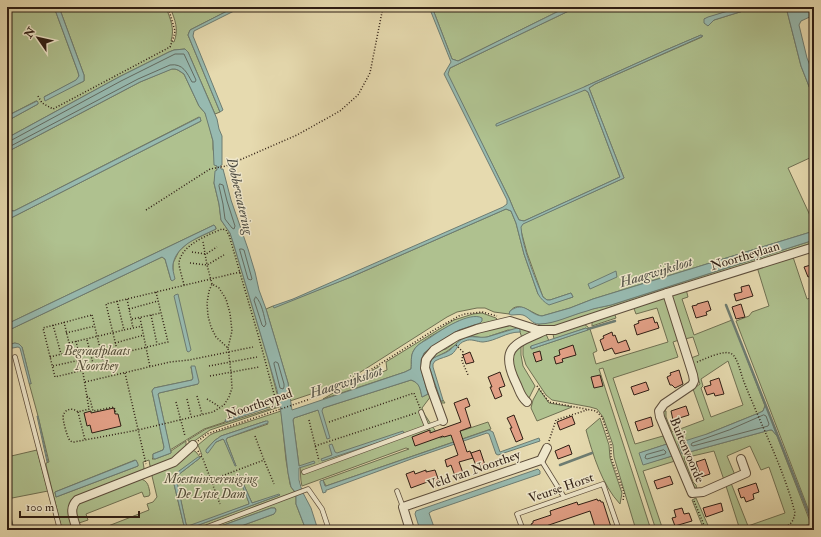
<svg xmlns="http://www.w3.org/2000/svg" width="821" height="537" font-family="'IM FELL Double Pica',serif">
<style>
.green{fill:#afc18f;stroke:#6f7052;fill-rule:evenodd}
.water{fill:#97bab0;stroke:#6d7c72}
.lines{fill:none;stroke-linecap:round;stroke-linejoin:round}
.shore{stroke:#636c62;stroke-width:1}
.stream{stroke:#6d7c72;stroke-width:2.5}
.building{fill:#e19f85;stroke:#2f1e14}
.service-casing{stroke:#5d4d3b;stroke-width:5.5}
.minor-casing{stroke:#5d4d3b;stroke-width:10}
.path{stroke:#2f1e14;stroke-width:1.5;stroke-dasharray:1 2;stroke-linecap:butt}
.service{stroke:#efe7cb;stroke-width:4}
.minor{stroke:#efe7cb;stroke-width:8}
.labels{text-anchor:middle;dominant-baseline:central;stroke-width:3;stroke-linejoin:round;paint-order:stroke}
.street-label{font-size:13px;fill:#2f1e14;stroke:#efe7cb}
.park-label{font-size:13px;font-style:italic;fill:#554f39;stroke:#efe7cb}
.water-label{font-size:14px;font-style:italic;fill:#4e4d43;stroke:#efe7cb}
</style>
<rect width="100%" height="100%" fill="#e6daaf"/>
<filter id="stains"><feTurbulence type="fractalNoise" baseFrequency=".005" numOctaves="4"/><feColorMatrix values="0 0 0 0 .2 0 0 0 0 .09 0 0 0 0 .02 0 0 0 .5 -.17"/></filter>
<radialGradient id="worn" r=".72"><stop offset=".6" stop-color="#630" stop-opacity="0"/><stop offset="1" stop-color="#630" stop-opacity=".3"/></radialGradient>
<g class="green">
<path d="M 7,7 L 54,7 L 78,72 L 79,76 L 77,80 L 44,97 L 80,83 L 84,81 L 84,75 L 59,7 L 160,7 L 161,9 L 163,8 L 162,7 L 166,7 C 170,19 175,28 171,41 L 174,42 C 179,29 175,20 170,7 L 235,7 L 190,30 L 188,35 L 220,112 L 215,114 L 188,52 L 185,49 L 174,50 L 169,52 L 119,77 L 7,138 L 7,121 L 38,104 L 37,101 L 36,101 L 7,116 Z"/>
<path d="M 432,7 L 567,7 L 458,61 L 452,59 Z"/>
<path d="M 577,7 L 741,7 L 704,19 L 714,20 L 756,7 L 786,7 L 801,66 L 814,99 L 814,156 L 788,168 L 814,224 L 814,231 L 593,299 L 570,308 L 542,316 C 533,315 516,297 509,314 L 494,312 L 485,308 L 477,308 L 457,312 L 447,317 L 348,380 L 329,388 L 290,401 L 288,383 L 266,309 L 273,306 L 274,307 L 351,277 L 506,209 L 511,211 L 516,223 L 524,254 L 538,294 L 549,304 L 573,297 L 571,293 L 550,300 L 547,300 L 543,297 L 527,253 L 520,227 L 522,224 L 624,178 L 589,88 L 595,84 L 702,37 L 701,35 L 666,50 L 584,87 L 583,90 L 585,90 L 588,92 L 620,177 L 524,221 L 519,220 L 514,210 L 509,198 L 447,74 L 450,68 Z"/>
<path d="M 171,69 L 175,69 L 178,70 L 184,74 L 199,106 L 205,113 L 208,121 L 213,141 L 213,149 L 217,166 L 217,170 L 214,183 L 219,204 L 221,220 L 230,233 L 233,242 L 268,359 L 280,405 L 267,408 L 267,407 L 225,421 L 225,422 L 204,429 L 170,450 L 158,394 L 159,393 L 198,384 L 191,367 L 193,378 L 192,380 L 154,388 L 152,391 L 164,447 L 163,450 L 153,454 L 153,458 L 152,459 L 155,459 L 171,453 L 171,451 L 186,441 L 186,448 L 176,457 L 153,467 L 150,466 L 149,460 L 143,462 L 144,468 L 143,471 L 76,498 L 74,530 L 62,530 L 46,465 L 46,463 L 49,462 L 38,416 L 29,383 L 31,384 L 22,347 L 15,343 L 7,345 L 7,331 L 162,257 L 165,259 L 171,280 L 173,270 L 173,263 L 179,251 L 189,242 L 216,229 L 216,228 L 215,226 L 214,225 L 7,324 L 7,220 L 201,121 L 199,117 L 14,211 C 10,210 9,209 7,205 L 7,152 L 140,82 ZM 135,460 L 137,462 L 138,466 L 56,497 L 55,492 Z"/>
<path d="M 814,240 L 814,245 L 552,328 L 538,327 L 539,324 C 555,322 570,316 585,311 C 594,308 602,307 611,305 Z"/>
<path d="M 793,257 L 807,299 L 814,297 L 814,524 L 736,321 L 749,316 L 752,312 L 769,306 L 757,267 Z"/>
<path d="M 686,289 L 688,297 L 682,299 L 694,335 L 732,320 L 765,406 L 763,411 L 759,413 L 707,434 L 682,454 L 770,430 L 772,430 L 777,436 L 811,524 L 790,530 L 740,530 L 726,486 L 731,483 L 748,526 L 785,513 L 769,467 L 761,470 L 750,446 L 727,456 L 735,475 L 724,480 L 714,451 L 684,458 L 693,482 L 696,485 L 697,489 L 694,487 L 662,417 L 663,410 L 666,411 L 666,417 L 672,432 L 704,420 L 693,389 L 700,384 L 691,358 L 699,355 L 693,337 L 685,339 L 670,295 ZM 728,361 L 743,405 L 711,417 L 701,388 L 703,386 L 701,379 Z"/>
<path d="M 664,296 L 679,340 L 673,342 L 678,357 L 613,378 L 635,444 L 663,436 L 667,444 L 640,453 L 644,464 L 672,456 L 675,461 L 643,471 L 663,530 L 656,530 L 603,368 L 599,369 L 651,530 L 636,530 L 614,457 L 613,445 L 603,417 L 597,409 L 590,407 L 552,400 L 546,395 L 526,365 L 523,355 L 523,342 L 542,334 L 546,334 L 549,341 L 530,347 L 532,349 L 537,347 L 587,330 L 586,328 L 554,339 L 553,334 L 584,324 L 588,327 L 589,329 L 590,329 L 597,351 L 593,353 L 596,364 L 668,342 L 657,308 L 636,314 L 633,306 Z"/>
<path d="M 482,313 L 496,318 L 497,319 L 496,321 L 479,326 L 425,357 L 431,396 L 422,408 L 425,415 L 440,438 L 488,422 L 491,429 L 326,486 L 323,480 L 409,449 L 406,448 L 302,486 C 300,479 301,473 300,466 L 299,466 L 293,420 L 294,418 L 318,410 L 319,411 L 322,410 L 323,408 L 411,380 C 420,383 420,388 422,397 L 428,394 L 421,369 L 421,360 L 424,353 L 433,346 L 447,336 L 462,328 L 471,326 L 459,321 C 449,326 419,341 414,350 C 410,356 412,363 411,369 L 405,372 L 323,399 L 380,366 L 380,373 L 387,370 L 386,362 L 454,320 L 473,314 Z"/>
<path d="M 612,313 L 615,315 L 616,318 L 592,326 L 592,323 L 594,320 Z"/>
<path d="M 509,324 L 535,330 L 522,338 L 520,332 L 520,331 L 508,330 L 487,337 L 483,338 L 472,336 L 454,346 L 446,352 L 432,359 L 429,366 L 430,370 L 441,401 L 443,401 L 443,400 L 445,403 L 440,403 L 427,363 L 438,351 L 446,349 L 453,344 L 458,338 Z"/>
<path d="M 521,344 L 521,355 L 523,366 L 535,386 L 528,400 L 514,375 L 512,352 Z"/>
<path d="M 539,389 L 549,403 L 572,407 L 537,421 L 531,408 L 533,400 Z"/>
<path d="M 279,406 L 279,407 L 210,430 L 193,442 L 188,441 L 188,440 L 206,429 Z"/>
<path d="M 281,411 L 286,460 L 290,484 L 291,487 L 296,494 L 296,504 L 306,530 L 230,530 L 274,514 L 276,509 L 275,508 L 271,508 L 210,530 L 98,530 L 149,510 L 147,504 L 153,502 L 157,497 L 152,476 L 153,473 L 193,450 L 196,452 L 200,457 L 175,474 L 174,484 L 185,530 L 280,495 L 252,503 L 239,474 L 249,503 L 249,504 L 189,527 L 186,524 L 176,479 L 178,475 L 200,458 L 200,457 L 202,455 L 198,445 L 210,435 L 214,433 ZM 266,421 L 268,424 L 227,438 L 226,440 L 236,466 L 224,440 L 223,439 L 216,442 L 206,450 L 214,441 L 221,436 Z"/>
<path d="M 600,418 L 609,445 L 610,458 L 622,493 L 620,504 C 602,485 593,455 586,430 Z"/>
<path d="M 37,450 L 48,491 L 7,499 L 14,530 L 8,530 L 7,527 L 7,457 Z"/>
<path d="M 140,479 C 148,480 149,487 150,494 L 149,496 L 144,497 L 142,492 L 86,514 L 88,520 L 79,523 L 77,520 L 75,507 L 77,504 Z"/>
<path d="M 696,498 L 710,530 L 704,530 L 692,500 Z"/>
</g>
<g class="water">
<path d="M 54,7 L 59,7 L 84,75 L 84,81 L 80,83 L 45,101 L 44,97 L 76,80 L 79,76 L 78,72 Z"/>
<path d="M 235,7 L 242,7 L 194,31 L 193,36 L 223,110 L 220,112 L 188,35 L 190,30 Z"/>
<path d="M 429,7 L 432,7 L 452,59 L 458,61 L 567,7 L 577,7 L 450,68 L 448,74 L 509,198 L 514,210 L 519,220 L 524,221 L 620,177 L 588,92 L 585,90 L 497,126 L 496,126 L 496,124 L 584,87 L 666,50 L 701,35 L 703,36 L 595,84 L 589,88 L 624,178 L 523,224 L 521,227 C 522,247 535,278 543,297 L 547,300 L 550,300 L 571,293 L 573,297 L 549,305 C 544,302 541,299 538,294 L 524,254 L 516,223 L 511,211 L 506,209 L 351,277 L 274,308 L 273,306 L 293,299 L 503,207 L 507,204 L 507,200 L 444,74 L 451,62 Z"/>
<path d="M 741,7 L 756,7 L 714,20 L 708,26 L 704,23 L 704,19 L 708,17 Z"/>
<path d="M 786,7 L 791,7 L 792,10 L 803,11 L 814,7 L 814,15 L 801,21 L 799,25 L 807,58 L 814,75 L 814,99 L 801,66 Z"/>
<path d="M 185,49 L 188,52 L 217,119 L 219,129 L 222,136 L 222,165 L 220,166 L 221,169 L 223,169 L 231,200 L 248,249 L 255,272 L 259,290 L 266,309 L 278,349 L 288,383 L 292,410 L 405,372 L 411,369 C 412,363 410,356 414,350 C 417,344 425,341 431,337 C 441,330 470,311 482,318 L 482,321 L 480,323 L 459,330 L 433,346 L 424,353 L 421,360 L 421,369 L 428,394 L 422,397 C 420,389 420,383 411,380 L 323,408 L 322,411 L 330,438 L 327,439 L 318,410 L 294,418 L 293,420 L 299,466 L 314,461 L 315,463 L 299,468 L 299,480 L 302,491 L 311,508 L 318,530 L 306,530 L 296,504 L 296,493 L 291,487 L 288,473 L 280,405 L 277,390 L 268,359 L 233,242 L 230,233 L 221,220 L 219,204 L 214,183 L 215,171 L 217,170 L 217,166 L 214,165 L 213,141 L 205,113 L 199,106 L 184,74 L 178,70 L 175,69 L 172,69 L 140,82 L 7,152 L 7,138 L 119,77 L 169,52 L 174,50 Z"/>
<path d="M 37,101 L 38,102 L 38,104 L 7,121 L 7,116 Z"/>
<path d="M 200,117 L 201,121 L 7,220 L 7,205 C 9,209 10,211 14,211 Z"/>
<path d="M 214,225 L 215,226 L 216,229 C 200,237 177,244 173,264 C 172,269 174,274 175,279 L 172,281 L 171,280 L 165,259 L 162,257 L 7,331 L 7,324 Z"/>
<path d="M 814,231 L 814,240 L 611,305 C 603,307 594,308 587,311 C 571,315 555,324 539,324 C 532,324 529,317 523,315 C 519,314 515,315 511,315 L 509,314 L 510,311 C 525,300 529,315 542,316 L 570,308 L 593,299 Z"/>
<path d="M 616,271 L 617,277 L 590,289 L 588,284 Z"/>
<path d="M 178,294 L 191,350 L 190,351 L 188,352 L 187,351 L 174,296 L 175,295 Z"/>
<path d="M 517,328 L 520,329 L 520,332 C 506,332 496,341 483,342 C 477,342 471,338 465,341 C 458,343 457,350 452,354 C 447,357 440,358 435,361 L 433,364 L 433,367 L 443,400 L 442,401 L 441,401 L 429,366 L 432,359 C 438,355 445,354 450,350 C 456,345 459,339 467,337 C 474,336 480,338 487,337 Z"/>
<path d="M 586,328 L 588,330 L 531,349 L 531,346 Z"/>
<path d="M 15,343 L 19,344 L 22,347 L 31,383 L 31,384 L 29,383 L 20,348 L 18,347 L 7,349 L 7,345 Z"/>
<path d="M 191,366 L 195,366 L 199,382 L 198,384 L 159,393 L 158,394 L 171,453 L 155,459 L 153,458 L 153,454 L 163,450 L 164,447 L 152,391 L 154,388 L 192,380 L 193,378 Z"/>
<path d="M 266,406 L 267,408 L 226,422 L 225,421 L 226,419 Z"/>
<path d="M 765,406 L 768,410 L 777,436 L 772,430 L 770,430 L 682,454 L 678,443 L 707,434 L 759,413 L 763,411 Z"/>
<path d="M 37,416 L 38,416 L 48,462 L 47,462 Z"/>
<path d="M 266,421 L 268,421 L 268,423 L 227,438 L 226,440 L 236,466 L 235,466 L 224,440 L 223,439 L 216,442 L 208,453 L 207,453 L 206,452 L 206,450 L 214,441 L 221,436 Z"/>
<path d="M 489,430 L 493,432 L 500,452 L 539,438 L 540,441 L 498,455 L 496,454 L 489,434 L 487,433 L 414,458 L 327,490 L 326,490 L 326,492 L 323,493 L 320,483 L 320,481 L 323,480 L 325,486 L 326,486 Z"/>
<path d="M 403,431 L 404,434 L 322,461 L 321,459 L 332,455 L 329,445 L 332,444 L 335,452 L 337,453 Z"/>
<path d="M 667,444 L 672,456 L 643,465 L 639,453 Z"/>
<path d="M 198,457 L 200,457 L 200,458 L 178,475 L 176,477 L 186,524 L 188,526 L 249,504 L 249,503 L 238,475 L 239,474 L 252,503 L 279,494 L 280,495 L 185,530 L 174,484 L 174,478 L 175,474 Z"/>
<path d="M 136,460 L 138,464 L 138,466 L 56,497 L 55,492 Z"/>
<path d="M 538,469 L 540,471 L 540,474 L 432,511 L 429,513 L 435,530 L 420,530 L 415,514 L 416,511 Z"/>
<path d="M 271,508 L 275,508 L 276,511 L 274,514 L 230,530 L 210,530 Z"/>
</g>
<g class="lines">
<g class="shore">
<path d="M 7,142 L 10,141 L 121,81 L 175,54 L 184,54 L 196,80 L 195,82 L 192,82 C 187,73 183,63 170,65 L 138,79 L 7,148"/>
<path d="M 220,184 L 223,185 L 227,201 L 235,226 L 234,229 L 232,228 L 225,219 L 223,204 L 219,186 Z"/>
<path d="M 240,249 L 242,249 L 244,250 L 252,279 L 251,280 L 248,279 L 240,251 Z"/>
<path d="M 256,297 C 262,303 264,316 266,324 L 264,327 L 262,325 L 254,300 L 255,298 Z"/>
<path d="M 276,362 L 278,363 L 284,384 L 284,387 L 283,389 L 280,388 L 274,364 L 274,363 Z"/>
<path d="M 764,415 L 766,416 L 769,424 L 768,426 L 693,446 L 691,445 L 692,443 L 729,430 Z"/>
<path d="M 664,450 L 666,452 L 665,454 L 647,459 L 645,458 L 646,455 Z"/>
</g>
<g class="stream">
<path d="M 726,305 L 814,527"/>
<path d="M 588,329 L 615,321"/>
<path d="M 560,465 L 592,453"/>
<path d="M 802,530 L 814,526"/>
</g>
</g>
<g class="building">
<path d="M 814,264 L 814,275 L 808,277 L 804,267 Z"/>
<path d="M 749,285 L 753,296 L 736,301 L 734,294 L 742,292 L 741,287 Z"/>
<path d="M 708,301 L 711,310 L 706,312 L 707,315 L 696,318 L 692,306 L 697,305 L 697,304 Z"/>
<path d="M 741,304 L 745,317 L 736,319 L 732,307 Z"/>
<path d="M 653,317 L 655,323 L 657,322 L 659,328 L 637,335 L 634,325 L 639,323 L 638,321 Z"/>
<path d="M 612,332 L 613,336 L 615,335 L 618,343 L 626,340 L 630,350 L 615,354 L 612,348 L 604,351 L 600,340 L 604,338 L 603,336 Z"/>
<path d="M 573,345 L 576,355 L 562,359 L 563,362 L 556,364 L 554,357 L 560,355 L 559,350 Z"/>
<path d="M 540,351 L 542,360 L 536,362 L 533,353 Z"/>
<path d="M 470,352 L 474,362 L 466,364 L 463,355 Z"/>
<path d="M 679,370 L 683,384 L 675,388 L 672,385 L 670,385 L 667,377 L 671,375 L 670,373 Z"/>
<path d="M 500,372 L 505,386 L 499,388 L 502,396 L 495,399 L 490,387 L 492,387 L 488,377 Z"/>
<path d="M 600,375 L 603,386 L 594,388 L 591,377 Z"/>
<path d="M 719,378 L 724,394 L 715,396 L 714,393 L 707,395 L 704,387 L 711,385 L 710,381 Z"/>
<path d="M 646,382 L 649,390 L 634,395 L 631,387 Z"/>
<path d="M 467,398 L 470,406 L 465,408 L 471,427 L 460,431 L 467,452 L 470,451 L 473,458 L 459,462 L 463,473 L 455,476 L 451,465 L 447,467 L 445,460 L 458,455 L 451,435 L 444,437 L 443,436 L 415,446 L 412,437 L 430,430 L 430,433 L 461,422 L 454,403 Z"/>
<path d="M 686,406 L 689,415 L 673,420 L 671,411 Z"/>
<path d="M 114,408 L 115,414 L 118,414 L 121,426 L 92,433 L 90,425 L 87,426 L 84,413 L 91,411 L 91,413 Z"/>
<path d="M 514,415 L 523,439 L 516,442 L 510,428 L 512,428 L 507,418 Z"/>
<path d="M 572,416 L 575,424 L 560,430 L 557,422 Z"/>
<path d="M 651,417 L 653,426 L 638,431 L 635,422 Z"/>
<path d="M 569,445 L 572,454 L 558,459 L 555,451 Z"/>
<path d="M 480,450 L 485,465 L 477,468 L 471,453 Z"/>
<path d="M 705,459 L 710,474 L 701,477 L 696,462 Z"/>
<path d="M 426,470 L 426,472 L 435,470 L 440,484 L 432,487 L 430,481 L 411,488 L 406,474 L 414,471 L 415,474 Z"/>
<path d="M 670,476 L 673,484 L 657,489 L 654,481 Z"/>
<path d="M 756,483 L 759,492 L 753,494 L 754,499 L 746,502 L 744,497 L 741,498 L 738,489 Z"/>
<path d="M 597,499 L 598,501 L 600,500 L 601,502 L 603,502 L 611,527 L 609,528 L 610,530 L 596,530 L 590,511 L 546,526 L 547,530 L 533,530 L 531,524 L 533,523 L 533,521 L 551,515 L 550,511 L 577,502 L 578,505 Z"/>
<path d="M 721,503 L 723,511 L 706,517 L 703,508 Z"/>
<path d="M 682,508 L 684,514 L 689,513 L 692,521 L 675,526 L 672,518 L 676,517 L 674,510 Z"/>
</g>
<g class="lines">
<defs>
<g id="service">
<path d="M 15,357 L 60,530"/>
<path d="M 421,412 L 427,427"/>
<path d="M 541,460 L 564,497"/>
<path d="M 304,472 L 443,421"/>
<path d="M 397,491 L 403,507"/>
<path d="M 199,530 L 308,489 L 322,509 L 329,530"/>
<path d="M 523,530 L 517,514 L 603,484 L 619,530"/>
</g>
<g id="minor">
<path d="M 667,293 L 693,375 L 694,381 L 692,385 L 664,404 L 659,411 L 660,417 L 692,493 L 703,492 L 746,473 L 741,459"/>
<path d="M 527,402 C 520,396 520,391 516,383 C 499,348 514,344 544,331"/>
<path d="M 443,421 L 431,388 L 425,368 L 426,360 L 428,357 L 434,350 L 457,336 L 477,329 L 510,321 L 538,330 L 555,330 L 667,293 L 814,247"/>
<path d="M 77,530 C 74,519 68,509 77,500 L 174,462 L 193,445"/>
<path d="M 410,530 L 403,507 L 541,460 L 547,448"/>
</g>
</defs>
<use href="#service" class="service-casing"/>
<use href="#minor" class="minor-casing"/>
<g class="path">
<path d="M 38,96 L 42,103 L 53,109 L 170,47 L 174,36 L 175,31 L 168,7"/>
<path d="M 146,210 L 210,169 L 226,166 L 297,135 L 340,111 L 358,95 L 370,73 L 383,7"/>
<path d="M 203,242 L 207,265 L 212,284"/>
<path d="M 192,252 L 206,254 L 217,247"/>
<path d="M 190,263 L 207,265 L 224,255"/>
<path d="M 184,285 C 183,280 179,268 179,263 C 181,245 208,235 222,229 L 226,230 L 229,235 L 259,338 L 277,405"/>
<path d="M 156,292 L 168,342 L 118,354 L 106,304 L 240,272"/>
<path d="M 127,299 L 133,328"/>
<path d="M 117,301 L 124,330 L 142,326"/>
<path d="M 129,309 L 158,301"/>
<path d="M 92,315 L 104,365 L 55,377 L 43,328 Z"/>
<path d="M 151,315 L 157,344"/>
<path d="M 140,318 L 150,367"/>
<path d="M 132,319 L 161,313"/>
<path d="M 64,322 L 71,351"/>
<path d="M 53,325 L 61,354"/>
<path d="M 66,333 L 95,326"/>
<path d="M 87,340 L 94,367"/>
<path d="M 76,341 L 83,373 L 89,409 L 78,412 C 72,407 64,409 63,417 C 63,421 67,436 69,439 C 71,442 72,442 74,442 L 138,430 L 213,412 L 224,405 L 229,397 L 232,388 L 231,372 L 228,348 L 216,337 L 211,327 L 208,316 L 207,303 L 209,291 L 212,284 L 219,288 L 226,299 L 230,313 L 232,331 L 228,348"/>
<path d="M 69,343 L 124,330"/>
<path d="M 115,343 L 144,335"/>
<path d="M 456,345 L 463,352 L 462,361 L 468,375"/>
<path d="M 50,357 L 77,350"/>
<path d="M 697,362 C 705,359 725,349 732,354 C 738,358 741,375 744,382 C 761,425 784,469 795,513 C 793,525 787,527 776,530"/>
<path d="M 53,366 L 80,360"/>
<path d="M 209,366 L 257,357"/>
<path d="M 125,373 L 146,464"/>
<path d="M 210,376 L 259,367"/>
<path d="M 85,382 L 170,362 L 189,360 L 253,347"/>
<path d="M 537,386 L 549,402 L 596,411 L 602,417 L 611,445 L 611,457 L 624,493 L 623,501"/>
<path d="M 87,396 L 90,399 L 93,411 L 114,407 L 116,413"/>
<path d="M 197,396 L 202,414"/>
<path d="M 187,399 L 191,416"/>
<path d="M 207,399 L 220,407"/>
<path d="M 176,402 L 185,436"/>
<path d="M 78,412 L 85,440"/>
<path d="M 309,420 L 319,461"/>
<path d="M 329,422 L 414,393 L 420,408"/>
<path d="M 255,436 L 264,460 L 274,484"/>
<path d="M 198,441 L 207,434 L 316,397 L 345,386 L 434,330 L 459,316 L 465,314 L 482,312 L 497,316"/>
<path d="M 549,441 L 556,420 L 587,410"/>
<path d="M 315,446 L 416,413"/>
<path d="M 198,451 L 203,459 L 220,504"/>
<path d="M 211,480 L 264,460"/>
<path d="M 694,501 L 706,530"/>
</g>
<use href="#service" class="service"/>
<use href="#minor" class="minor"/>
</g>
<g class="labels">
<g class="street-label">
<text transform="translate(745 256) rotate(-17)">Noortheylaan</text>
<text transform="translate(259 404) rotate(-19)">Noortheypad</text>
<text transform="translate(687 450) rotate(67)">Buitenvoorde</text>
<text transform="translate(474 470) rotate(-19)">Veld van Noorthey</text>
<text transform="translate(561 488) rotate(-19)">Veurse Horst</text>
</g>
<g class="park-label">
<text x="97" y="351">Begraafplaats<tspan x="97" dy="15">Noorthey</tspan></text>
<text x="211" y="479">Moestuinvereniging<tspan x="211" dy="15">De Lytse Dam</tspan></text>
</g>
<g class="water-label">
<text transform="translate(240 196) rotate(77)">Dobbewatering</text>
<text transform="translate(656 272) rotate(-17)">Haagwijksloot</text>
<text transform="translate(346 382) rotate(-18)">Haagwijksloot</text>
</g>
</g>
<rect width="821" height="537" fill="none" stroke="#e6daaf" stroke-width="24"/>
<rect x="8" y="8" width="805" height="521" fill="none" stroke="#2f1e14" stroke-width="2"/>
<rect x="12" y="12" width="797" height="513" fill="none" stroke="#2f1e14"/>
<g transform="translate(38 38) rotate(304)" stroke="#efe7cb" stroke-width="3" paint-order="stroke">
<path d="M0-3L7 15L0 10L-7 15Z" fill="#2f1e14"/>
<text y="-6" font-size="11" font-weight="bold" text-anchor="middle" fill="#2f1e14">N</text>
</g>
<path d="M20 511v6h119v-6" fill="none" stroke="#2f1e14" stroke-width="2"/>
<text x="26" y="511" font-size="12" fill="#2f1e14" stroke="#efe7cb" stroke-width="3" paint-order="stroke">100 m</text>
<rect width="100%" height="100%" filter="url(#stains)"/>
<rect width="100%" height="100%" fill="url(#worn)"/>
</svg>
